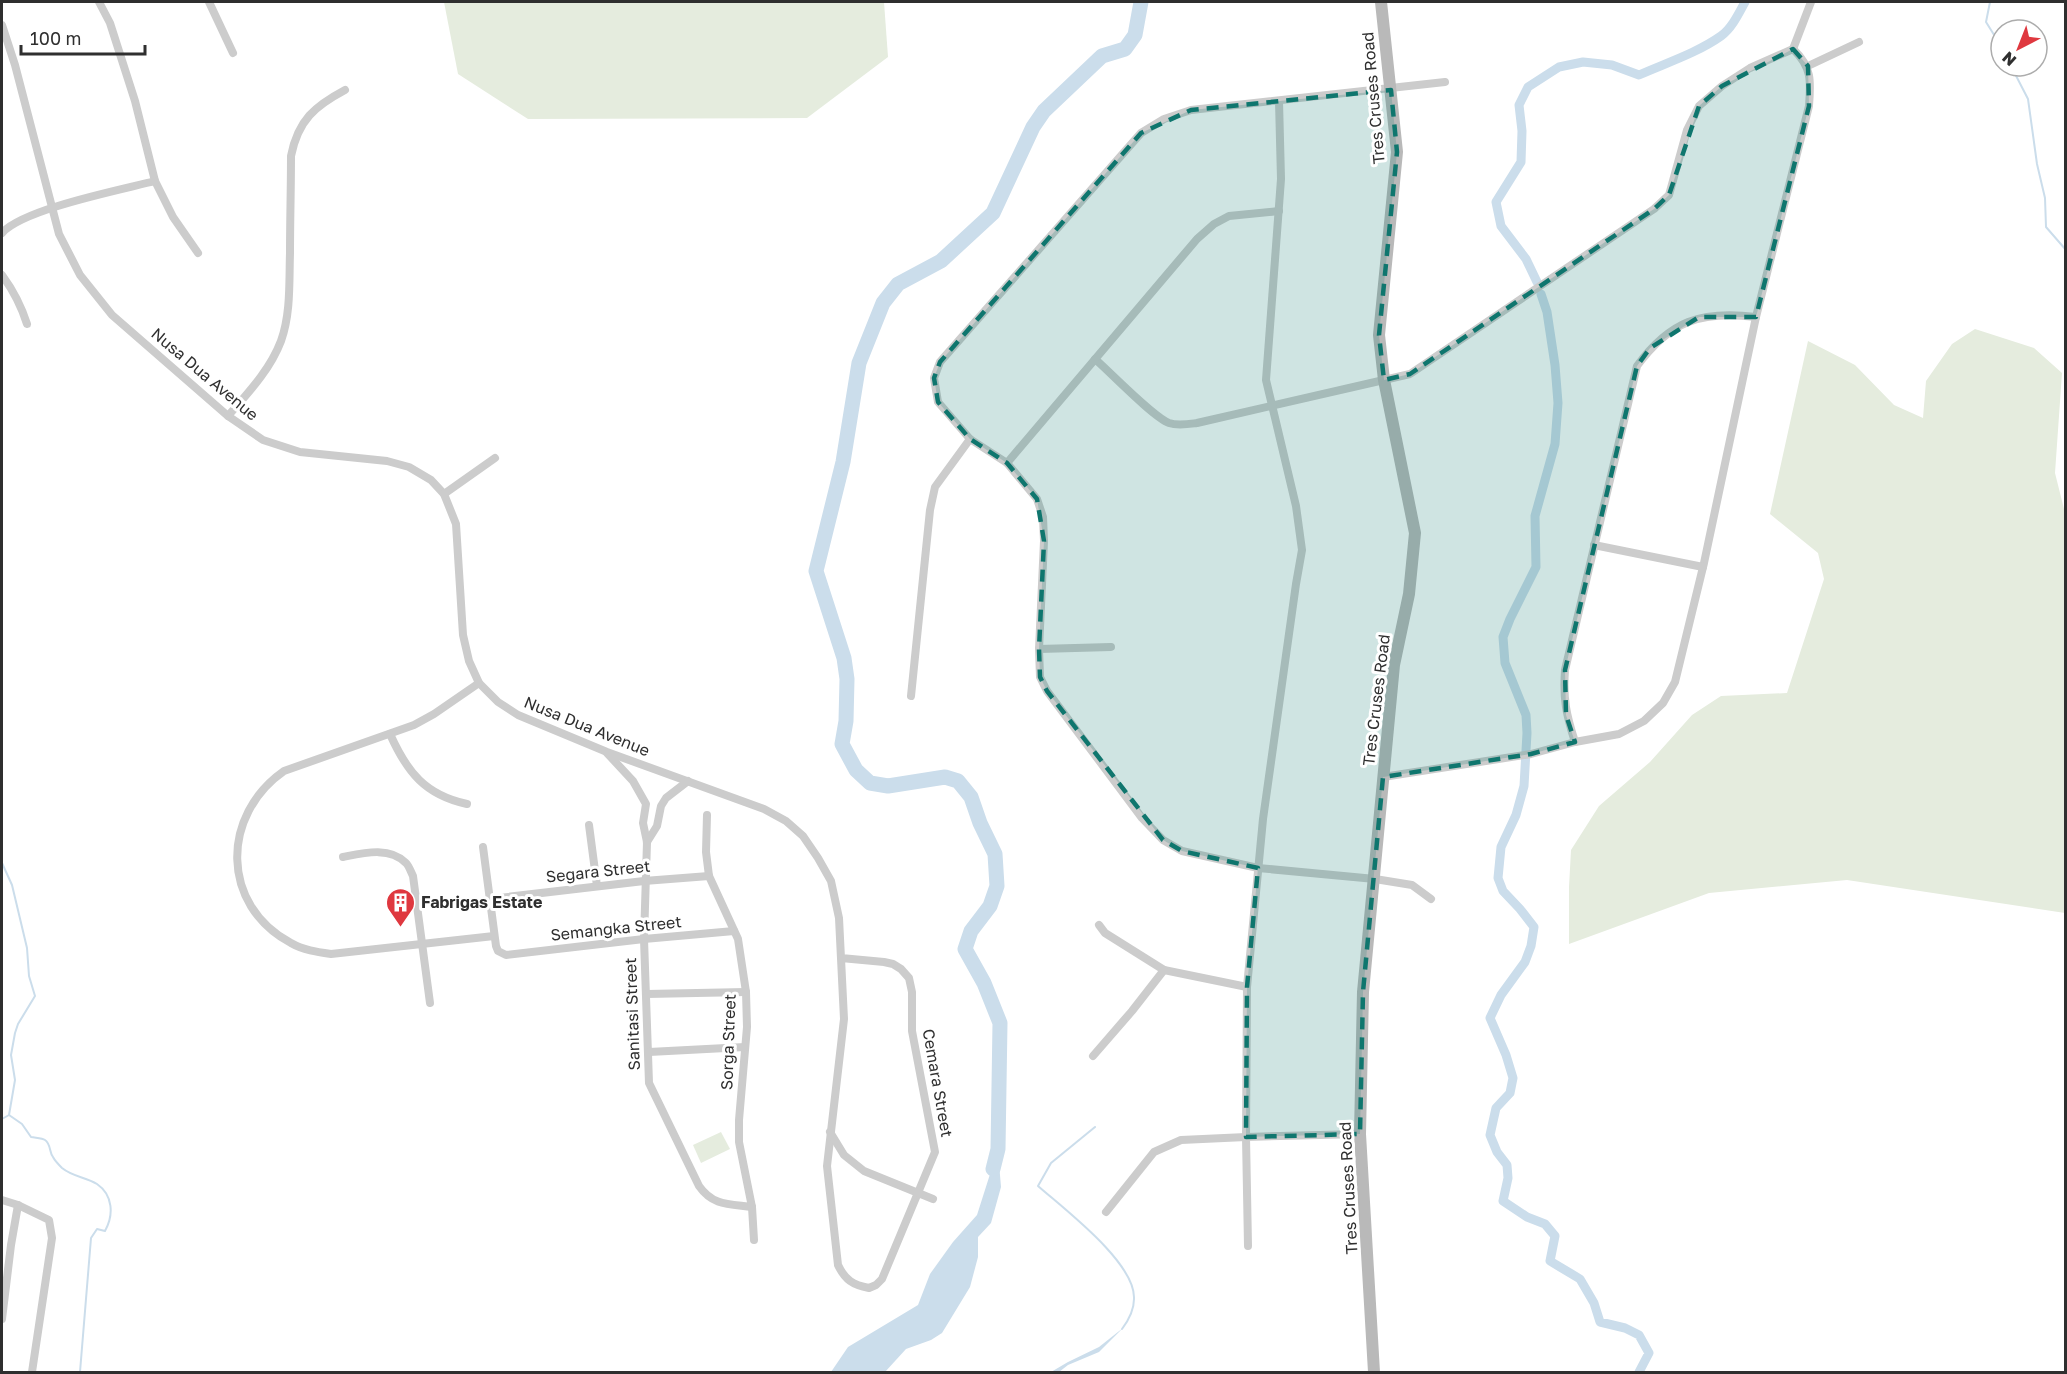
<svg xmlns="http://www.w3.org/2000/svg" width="2067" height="1374" font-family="'Golos Text',sans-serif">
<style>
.green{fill:#e5ecde}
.water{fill:#cbddeb}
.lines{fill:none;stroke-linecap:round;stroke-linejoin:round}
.stream{stroke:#cbddeb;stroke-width:2}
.canal{stroke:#cbddeb;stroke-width:9}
.river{stroke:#cbddeb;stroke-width:15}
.minor{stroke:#ccc;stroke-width:8}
.secondary{stroke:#b9b9b9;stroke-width:12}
.marked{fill:#0f766e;fill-opacity:0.2;stroke:#0f766e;stroke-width:4.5;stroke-dasharray:12 8;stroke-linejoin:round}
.labels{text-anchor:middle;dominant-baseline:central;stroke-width:6;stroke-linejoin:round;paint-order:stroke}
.street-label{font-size:16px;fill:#2f2f2f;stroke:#fff}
.poi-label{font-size:16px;font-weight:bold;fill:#2f2f2f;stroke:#fff;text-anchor:start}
</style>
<rect width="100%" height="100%" fill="#fff"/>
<g class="green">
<path d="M 444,2 L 884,2 L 888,57 L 807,118 L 528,119 L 458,74 Z"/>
<path d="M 1975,329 L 2034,348 L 2062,373 L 2055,473 L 2066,517 L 2065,913 L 1847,880 L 1709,893 L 1569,944 L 1569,887 L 1571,850 L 1599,806 L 1650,762 L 1692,715 L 1721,696 L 1787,693 L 1824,579 L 1818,553 L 1770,514 L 1808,341 L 1855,365 L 1894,405 L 1923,418 L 1926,381 L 1952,344 Z"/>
<path d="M 721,1132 L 730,1149 L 701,1163 L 693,1145 Z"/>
</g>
<g class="water">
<path d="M 1000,1023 L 1002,1119 L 999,1163 L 1001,1187 L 991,1223 L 978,1237 L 978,1257 L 970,1287 L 942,1333 L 931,1340 L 906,1349 L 885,1372 L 831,1372 L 848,1347 L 918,1305 L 930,1274 L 953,1242 L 977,1215 L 998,1149 Z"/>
<path d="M 1123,1328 L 1099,1352 L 1068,1365 L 1059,1372 L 1051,1372 L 1068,1362 L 1099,1347 Z"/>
</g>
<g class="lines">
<g class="stream">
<path d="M 1990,2 L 1986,22 L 2001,46"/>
<path d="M 2011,66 L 2028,99 L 2037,164 L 2045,198 L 2046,227 L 2066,250"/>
<path d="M 2,863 L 12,885 L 27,948 L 29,976 L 35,996 L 18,1024 L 15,1033 L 11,1055 L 15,1080 L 9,1115"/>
<path d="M 9,1115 L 22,1124 L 31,1137 C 36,1138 42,1138 45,1140 C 51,1144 49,1152 53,1157 C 55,1161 59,1165 62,1168 C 73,1177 86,1177 97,1184 C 113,1195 114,1215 105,1231 L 97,1229 L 91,1238 L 80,1372"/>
<path d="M 2,1119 L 9,1115"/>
<path d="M 1095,1127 L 1051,1163 L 1038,1186 C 1064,1209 1136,1263 1134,1299 C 1134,1309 1128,1321 1122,1329"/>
</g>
<g class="canal">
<path d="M 1537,282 L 1526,259 L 1501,226 L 1496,202 L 1521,162 L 1522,131 L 1519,105 L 1528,87 L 1559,67 L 1583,62 L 1612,65 L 1639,75 C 1666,63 1697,53 1721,36 C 1732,28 1739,13 1745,2"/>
<path d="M 1541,294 L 1547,312 L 1555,365 L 1558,403 L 1555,444 L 1535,516 L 1536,567 L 1510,619 L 1503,637 L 1505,663 L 1526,715 L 1527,733 L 1524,786 L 1516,815 L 1501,847 L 1498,878 L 1503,891 L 1520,909 L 1534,927 L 1531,946 L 1525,962 L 1501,995 L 1490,1018 L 1506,1055 L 1513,1078 L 1510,1093 L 1496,1108 L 1490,1135 L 1497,1152 L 1507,1165 L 1508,1178 L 1503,1201 L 1527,1217 L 1545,1224 L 1555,1236 L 1550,1261 L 1580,1279 L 1594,1303 L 1600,1322 L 1625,1328 L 1639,1335 L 1649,1353 L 1639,1372"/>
</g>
<path class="river" d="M 993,1169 L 998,1149 L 1000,1023 L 984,983 L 965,949 L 971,931 L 990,906 L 997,886 L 995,854 L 980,823 L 971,797 L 958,781 L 945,777 L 888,786 L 870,783 L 856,770 L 842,744 L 846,721 L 847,679 L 844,658 L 816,571 L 843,462 L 859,363 L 883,303 L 898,284 L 941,261 L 993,213 L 1033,127 L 1044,111 L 1102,56 L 1125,49 L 1135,35 L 1141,2"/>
<g class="minor">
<path d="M 99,2 L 110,23 L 135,101 L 155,181 L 173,217 L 198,253"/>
<path d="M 209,2 L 233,53"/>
<path d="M 2,25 L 15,65 L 59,234 L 80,275 L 112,315 L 228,416 L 263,440 L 300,452 L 387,461 L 409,467 L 431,480 L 444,494 L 456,524 L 463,635 L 469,661 L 479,683 L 498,702 L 518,715 L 607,752 L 764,809 L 786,821 L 803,836 L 818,858 L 831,881 L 839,918 L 844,1019 L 827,1166 L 838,1265 C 845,1280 853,1285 869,1288 L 876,1285 L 882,1279 L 935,1152 L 912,1031 L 912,992 L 909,978 L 901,969 L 893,964 L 884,962 L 841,958"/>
<path d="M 1793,49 L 1811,2"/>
<path d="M 1808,66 L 1859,42"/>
<path d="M 2,233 C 23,209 120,190 155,181"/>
<path d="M 2,275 C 13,290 21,305 27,324"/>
<path d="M 1095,359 C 1110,372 1153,417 1169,423 C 1178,426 1189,424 1197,423 L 1410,374 L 1654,209 L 1669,195 L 1687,130 L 1699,106 L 1722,86 L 1750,68 L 1793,49 C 1812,67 1811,81 1809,106 L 1756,317 L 1704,563 L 1675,682 L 1663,703 L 1644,721 L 1619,734 L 1575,742 L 1531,754 L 1383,777"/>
<path d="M 228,416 C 248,393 270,370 281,341 C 291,313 289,282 290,253 C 290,221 291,188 291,156 C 298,120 315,106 345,90"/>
<path d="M 1007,463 L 1197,239 L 1214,224 L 1229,216 L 1279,211"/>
<path d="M 444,494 L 495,458"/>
<path d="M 1594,545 L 1703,567"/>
<path d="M 1111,647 L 1039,649 L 1044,541 L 1043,517 L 1037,499 L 1007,463 L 970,439 L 938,402 L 934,378 L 940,362 L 1141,133 L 1164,119 L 1191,110 L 1445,82"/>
<path d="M 1039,649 L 1040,677 L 1047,691 L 1142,818 L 1163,840 L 1182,851 L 1258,868 L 1375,879 L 1412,885 L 1431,899"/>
<path d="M 479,683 L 434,714 L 414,725 L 284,771 C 221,815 220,905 291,943 C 303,950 317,952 331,954 L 494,936"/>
<path d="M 911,696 L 930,510 L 935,487 L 970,439"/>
<path d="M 390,734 C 407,772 425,795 467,804"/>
<path d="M 1575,742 C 1566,714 1563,699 1565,670 L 1637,366 C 1670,321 1701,310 1756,317"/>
<path d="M 607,753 L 633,781 L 646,804 L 643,823 L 647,842 L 644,939 L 649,1083 L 699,1186 C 713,1206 729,1204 752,1207"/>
<path d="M 707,815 L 706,852 L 709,876 L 738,939 L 746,992 L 747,1027 L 739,1120 L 739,1142 L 752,1207 L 754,1240"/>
<path d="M 589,825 L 597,886"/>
<path d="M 647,842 L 657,826 L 661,806 L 666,798 L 688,781"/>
<path d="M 483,847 L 496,946 L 498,951 L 506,955 L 644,939 L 734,931"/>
<path d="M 343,857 C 363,853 390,846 406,863 C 409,866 411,872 413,876 L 430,1003"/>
<path d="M 490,899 L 644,881 L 709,876"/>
<path d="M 1099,925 L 1105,933 L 1164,970 L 1247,987"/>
<path d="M 647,994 L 746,992"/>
<path d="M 649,1052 L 745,1047"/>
<path d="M 1093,1056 L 1132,1011 L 1164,970"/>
<path d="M 830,1132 L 844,1155 L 864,1171 L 933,1199"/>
<path d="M 2,1200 L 18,1205 L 49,1220 L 52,1238 L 32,1372"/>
<path d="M 1106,1212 L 1154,1152 L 1181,1140 L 1246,1137 L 1360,1134"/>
<path d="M 1248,1246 L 1246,1137 L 1247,987 L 1263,819 L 1296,584 L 1302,550 L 1296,506 L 1266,380 L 1281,179 L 1279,101"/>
<path d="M 2,1319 L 11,1245 L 18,1205"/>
</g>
<path class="secondary" d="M 1374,1372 L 1360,1134 L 1363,992 L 1394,665 L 1409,594 L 1415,533 L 1384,380 L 1379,335 L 1397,152 L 1381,2"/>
</g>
<path class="marked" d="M 1793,49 L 1808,66 L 1809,106 L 1756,317 L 1699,317 L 1650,348 L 1637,366 L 1565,670 L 1566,715 L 1575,742 L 1531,754 L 1383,777 L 1363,992 L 1360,1134 L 1246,1137 L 1247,987 L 1258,868 L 1182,851 L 1163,840 L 1047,691 L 1040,677 L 1039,649 L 1044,541 L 1037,499 L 1007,463 L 970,439 L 938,402 L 934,378 L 940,362 L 1141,133 L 1191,110 L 1391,90 L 1397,152 L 1379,335 L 1384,380 L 1410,374 L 1654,209 L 1669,195 L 1699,106 L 1722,86 Z"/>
<defs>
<symbol id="building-pin" viewBox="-11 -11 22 30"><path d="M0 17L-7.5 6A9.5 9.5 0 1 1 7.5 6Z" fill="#df383f" stroke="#fff"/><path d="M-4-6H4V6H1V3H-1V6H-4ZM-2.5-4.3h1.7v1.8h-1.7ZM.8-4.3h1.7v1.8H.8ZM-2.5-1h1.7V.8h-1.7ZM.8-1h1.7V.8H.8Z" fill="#fff"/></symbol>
</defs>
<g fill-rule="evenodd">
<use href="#building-pin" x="384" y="886" width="33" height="45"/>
</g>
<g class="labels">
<g class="street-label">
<text transform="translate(1373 98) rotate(-95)">Tres Cruses Road</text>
<text transform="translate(205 374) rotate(40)">Nusa Dua Avenue</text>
<text transform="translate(1376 700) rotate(-83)">Tres Cruses Road</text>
<text transform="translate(587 726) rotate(22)">Nusa Dua Avenue</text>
<text transform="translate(598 871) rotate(-6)">Segara Street</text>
<text transform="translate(616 928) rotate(-6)">Semangka Street</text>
<text transform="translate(632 1014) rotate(-92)">Sanitasi Street</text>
<text transform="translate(728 1042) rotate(-88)">Sorga Street</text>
<text transform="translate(938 1083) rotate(80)">Cemara Street</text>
<text transform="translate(1348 1188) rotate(-93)">Tres Cruses Road</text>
</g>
<g class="poi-label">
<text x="421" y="902">Fabrigas Estate</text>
</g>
</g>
<rect width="2067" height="1374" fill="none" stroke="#2f2f2f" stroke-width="6"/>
<g transform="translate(2019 48) rotate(222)"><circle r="28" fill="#ffffff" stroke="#acacac" stroke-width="1.5"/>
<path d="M0-4.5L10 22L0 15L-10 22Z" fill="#df383f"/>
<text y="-9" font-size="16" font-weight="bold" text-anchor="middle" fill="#2f2f2f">N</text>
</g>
<path d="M21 45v9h124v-9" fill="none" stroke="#2f2f2f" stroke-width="3"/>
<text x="30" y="45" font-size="18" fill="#2f2f2f" stroke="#ffffff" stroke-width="4.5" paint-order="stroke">100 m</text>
</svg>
